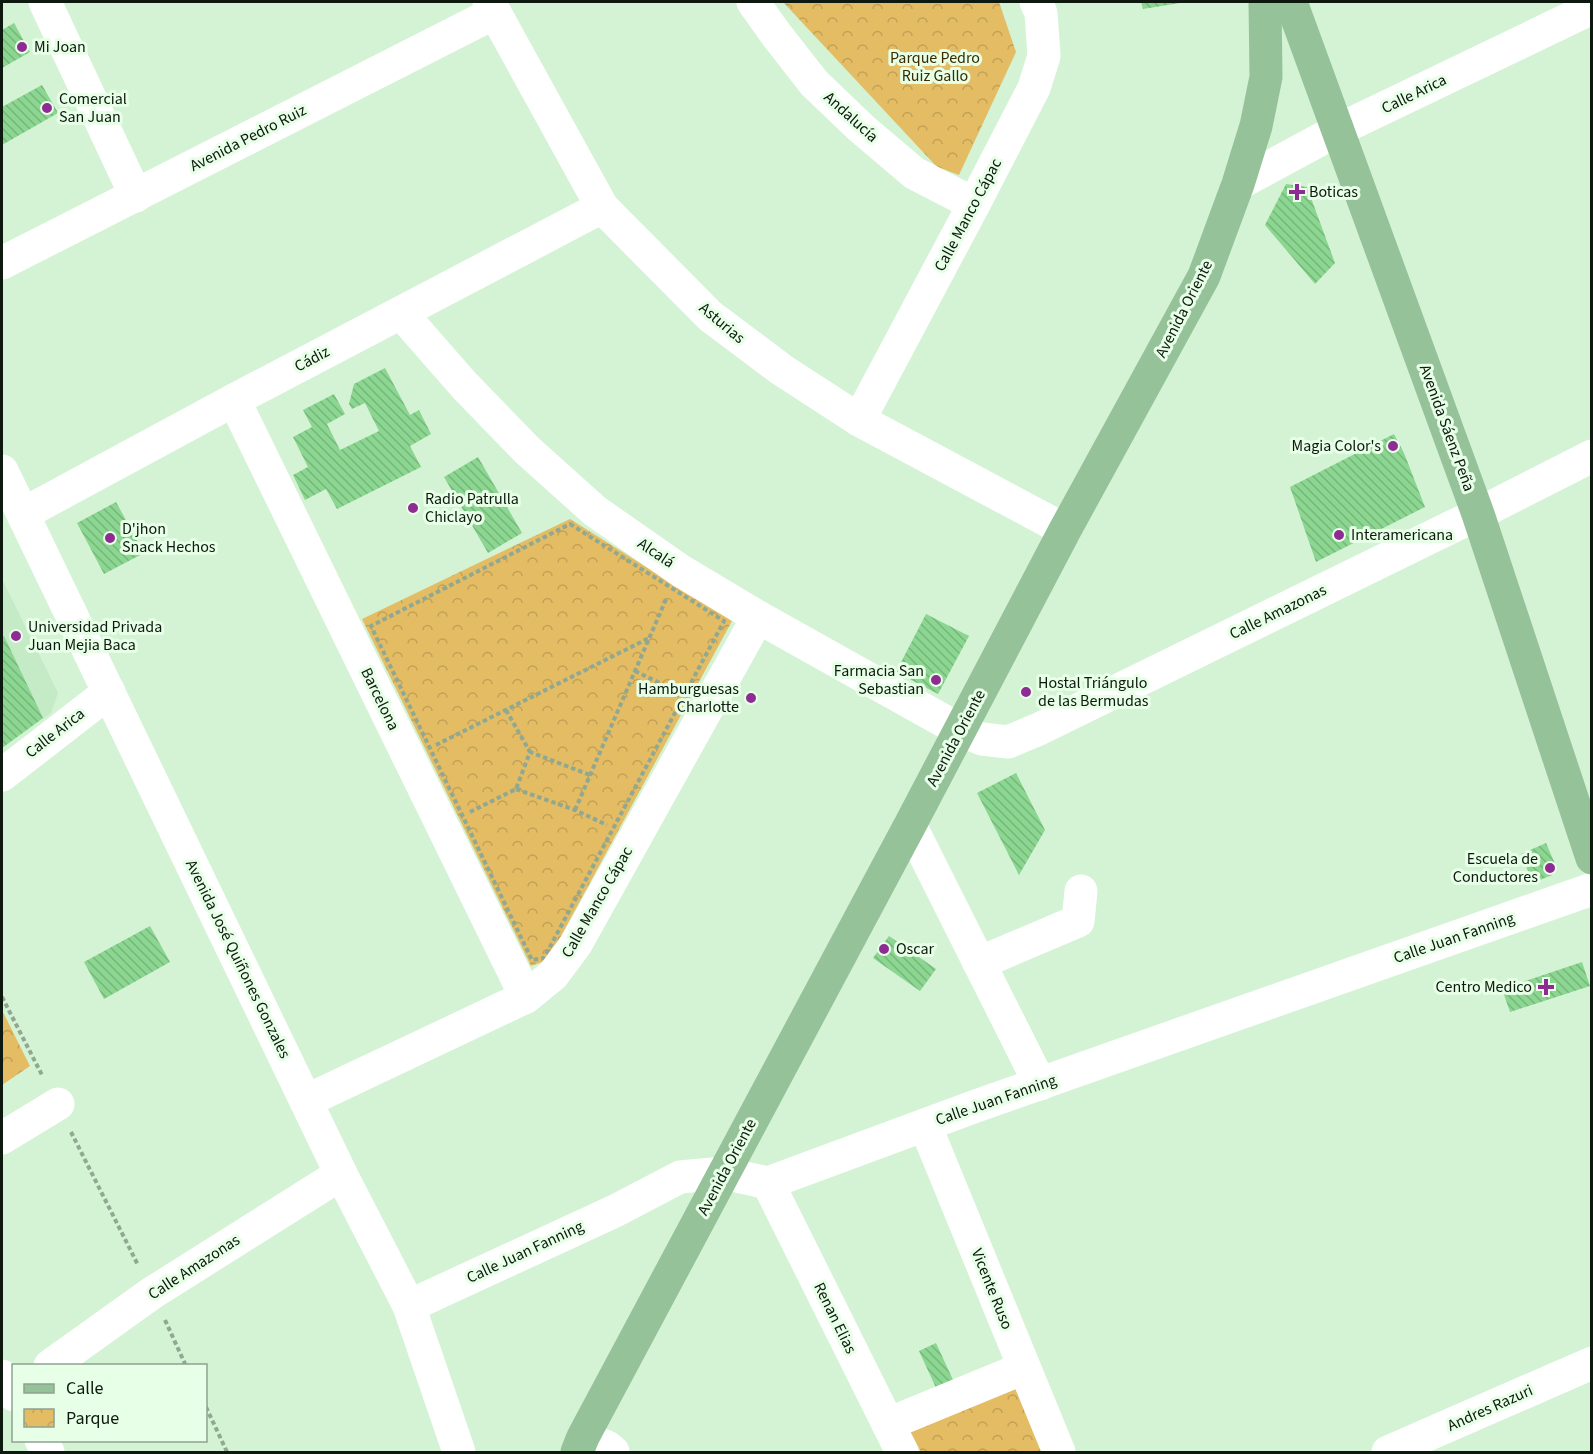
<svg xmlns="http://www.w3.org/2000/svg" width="1593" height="1454" font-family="'Source Sans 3',sans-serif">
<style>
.built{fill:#c5eac6}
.park{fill:url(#park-crowns)}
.building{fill:url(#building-back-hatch)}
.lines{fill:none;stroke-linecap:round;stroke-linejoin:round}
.path{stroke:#90a891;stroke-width:4;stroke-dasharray:4.5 3;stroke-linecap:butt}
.minor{stroke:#fff;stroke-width:33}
.major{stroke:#96c29a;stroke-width:33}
.poi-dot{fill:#8e2c93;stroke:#e6ffe6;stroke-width:2}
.labels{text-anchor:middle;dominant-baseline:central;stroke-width:6;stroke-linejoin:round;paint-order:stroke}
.poi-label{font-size:16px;fill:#0d180e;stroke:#e6ffe6;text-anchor:start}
.park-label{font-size:16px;fill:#3b2b00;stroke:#e6ffe6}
.street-label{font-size:16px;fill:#0d180e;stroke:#e6ffe6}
</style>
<defs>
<pattern id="park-crowns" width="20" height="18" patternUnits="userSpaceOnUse" patternTransform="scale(1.5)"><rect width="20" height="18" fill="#e3bc64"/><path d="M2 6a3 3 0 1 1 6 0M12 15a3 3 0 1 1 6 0" fill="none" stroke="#c2a156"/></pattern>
<pattern id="building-back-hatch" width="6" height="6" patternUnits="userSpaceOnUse" patternTransform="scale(1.5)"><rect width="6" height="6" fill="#8bd690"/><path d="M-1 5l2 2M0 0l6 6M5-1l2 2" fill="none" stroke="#77b77b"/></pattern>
</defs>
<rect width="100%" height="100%" fill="#d4f3d5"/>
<path class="built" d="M 2,579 L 58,693 L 51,713 L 2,748 Z"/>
<g class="park">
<path d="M 783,2 L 999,2 L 1016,52 L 959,175 L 937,167 Z"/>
<path d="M 570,519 L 732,621 L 548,960 L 531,966 L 362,619 Z"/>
<path d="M 2,1010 L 30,1066 L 2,1085 Z"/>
<path d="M 1017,1388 L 1044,1452 L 921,1452 L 910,1431 Z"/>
</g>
<g class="building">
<path d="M 1141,2 L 1180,2 L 1180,3 L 1143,9 Z"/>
<path d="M 14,23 L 30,52 L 2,68 L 2,30 Z"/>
<path d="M 42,85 L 58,113 L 2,145 L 2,107 Z"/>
<path d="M 1286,184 L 1307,187 L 1335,263 L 1315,284 L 1265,225 Z"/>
<path d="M 385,368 L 410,415 L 419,410 L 431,434 L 410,446 L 421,467 L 337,509 L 326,489 L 305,500 L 293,475 L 308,467 L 293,437 L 312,427 L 303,410 L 334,394 L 345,414 L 327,424 L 340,450 L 379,431 L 365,403 L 352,409 L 349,404 L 354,384 Z"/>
<path d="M 1394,434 L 1404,453 L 1425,507 L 1316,562 L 1290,487 Z"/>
<path d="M 478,457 L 522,533 L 488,553 L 444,477 Z"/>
<path d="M 116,502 L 144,553 L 104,574 L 77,523 Z"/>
<path d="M 926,614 L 969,636 L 938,694 L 896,672 Z"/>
<path d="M 4,636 L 43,718 L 2,748 L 2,637 Z"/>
<path d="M 1016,773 L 1045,830 L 1019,875 L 977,793 Z"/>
<path d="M 1546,843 L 1556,866 L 1552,875 L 1533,883 L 1521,854 Z"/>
<path d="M 150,926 L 170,962 L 104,999 L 84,962 Z"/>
<path d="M 889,936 L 936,969 L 920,991 L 873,958 Z"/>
<path d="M 1582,962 L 1590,986 L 1510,1012 L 1502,989 Z"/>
<path d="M 936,1343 L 954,1382 L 937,1390 L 919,1351 Z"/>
</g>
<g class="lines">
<g class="path">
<path d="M 570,524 L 724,621 L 544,958 L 532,960 L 371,626 Z"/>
<path d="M 635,671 L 682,694"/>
<path d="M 506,710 L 530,752"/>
<path d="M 436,745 L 649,638"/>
<path d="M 516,789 L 575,810 L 607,825"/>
<path d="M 575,810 L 667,597"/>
<path d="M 470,812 L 516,789 L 530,752 L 590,775"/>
<path d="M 2,997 L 43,1077"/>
<path d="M 71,1132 L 138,1265"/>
<path d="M 165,1320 L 186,1366"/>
<path d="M 206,1407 L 227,1452"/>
</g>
<g class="minor">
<path d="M 45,2 L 136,196"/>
<path d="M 489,2 L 602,207 L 710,316 L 782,370 L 859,420 L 1065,530"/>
<path d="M 753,2 L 775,33 L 814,83 L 861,128 L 914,173 L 974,204"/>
<path d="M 1238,184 L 1338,130 L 1592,8"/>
<path d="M 2,263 L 494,13"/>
<path d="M 401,313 L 464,385 L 527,450 L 595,511 L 681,571 L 758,617 L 960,730 L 982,739 L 1008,742 L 1039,729 L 1478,514 L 1592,456"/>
<path d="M 234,400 L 526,997"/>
<path d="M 859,420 L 974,204 L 1034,88 L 1044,56 L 1041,13 L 1036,2"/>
<path d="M 2,471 L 341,1174 L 409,1306 L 459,1452"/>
<path d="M 23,514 L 234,400 L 602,207"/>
<path d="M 2,775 L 109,692"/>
<path d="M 910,825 L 1040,1084"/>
<path d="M 979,963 L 1078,921 L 1081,891"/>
<path d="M 306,1101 L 526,997 L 553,975 L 576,944 L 758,617"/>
<path d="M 925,1125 L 1059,1452"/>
<path d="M 2,1138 L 58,1104"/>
<path d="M 768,1183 L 902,1452"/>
<path d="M 409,1306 L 615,1211 L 680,1177 L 723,1173 L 768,1183 L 976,1106 L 1592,889"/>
<path d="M 50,1366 L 152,1293 L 341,1174"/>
<path d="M 2,1376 L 14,1395"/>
<path d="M 888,1424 L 1024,1368"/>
<path d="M 583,1437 L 607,1447 L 613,1452"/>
<path d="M 41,1440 L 48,1452"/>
<path d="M 1388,1452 L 1592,1363"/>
</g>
<g class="major">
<path d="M 1291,2 L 1478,514 L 1592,858"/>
<path d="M 577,1452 L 583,1437 L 910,825 L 1065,530 L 1204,276 L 1238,184 L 1256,126 L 1266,77 L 1265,2"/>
</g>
</g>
<g class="poi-dot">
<circle cx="22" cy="47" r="6"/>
<circle cx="47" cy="108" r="6"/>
<path d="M1294 183h6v6h6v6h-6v6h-6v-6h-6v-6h6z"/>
<circle cx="1393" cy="446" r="6"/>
<circle cx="413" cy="508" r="6"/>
<circle cx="1339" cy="535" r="6"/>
<circle cx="110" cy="538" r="6"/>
<circle cx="16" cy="636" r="6"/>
<circle cx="936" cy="680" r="6"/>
<circle cx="1026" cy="692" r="6"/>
<circle cx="751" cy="698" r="6"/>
<circle cx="1550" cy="868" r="6"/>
<circle cx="884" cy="949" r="6"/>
<path d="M1543 978h6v6h6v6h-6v6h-6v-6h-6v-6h6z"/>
</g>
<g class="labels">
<g class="poi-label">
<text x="34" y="47">Mi Joan</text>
<text x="59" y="99">Comercial<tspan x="59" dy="18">San Juan</tspan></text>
<text x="1309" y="192">Boticas</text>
<text x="1381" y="446" text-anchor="end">Magia Color's</text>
<text x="425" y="499">Radio Patrulla<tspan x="425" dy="18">Chiclayo</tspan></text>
<text x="122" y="529">D'jhon<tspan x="122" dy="18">Snack Hechos</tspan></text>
<text x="1351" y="535">Interamericana</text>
<text x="28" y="627">Universidad Privada<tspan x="28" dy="18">Juan Mejia Baca</tspan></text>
<text x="924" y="671" text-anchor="end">Farmacia San<tspan x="924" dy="18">Sebastian</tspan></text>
<text x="1038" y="683">Hostal Triángulo<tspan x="1038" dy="18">de las Bermudas</tspan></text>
<text x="739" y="689" text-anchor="end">Hamburguesas<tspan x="739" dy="18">Charlotte</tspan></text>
<text x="1538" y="859" text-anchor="end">Escuela de<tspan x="1538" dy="18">Conductores</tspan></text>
<text x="896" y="949">Oscar</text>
<text x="1532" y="987" text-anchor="end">Centro Medico</text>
</g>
<g class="park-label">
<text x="935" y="58">Parque Pedro<tspan x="935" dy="18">Ruiz Gallo</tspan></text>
</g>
<g class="street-label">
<text transform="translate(1414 94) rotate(-26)">Calle Arica</text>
<text transform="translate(851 117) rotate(42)">Andalucía</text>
<text transform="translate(248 138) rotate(-27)">Avenida Pedro Ruiz</text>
<text transform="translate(968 215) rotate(-62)">Calle Manco Cápac</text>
<text transform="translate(1184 309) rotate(-63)">Avenida Oriente</text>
<text transform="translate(722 323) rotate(40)">Asturias</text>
<text transform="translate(312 359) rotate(-28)">Cádiz</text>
<text transform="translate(1447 428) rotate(70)">Avenida Sáenz Peña</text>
<text transform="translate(656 553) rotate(34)">Alcalá</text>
<text transform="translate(1278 612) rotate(-26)">Calle Amazonas</text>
<text transform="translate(380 699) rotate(64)">Barcelona</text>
<text transform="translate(55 733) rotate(-38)">Calle Arica</text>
<text transform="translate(956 738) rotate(-62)">Avenida Oriente</text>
<text transform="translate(597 902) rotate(-60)">Calle Manco Cápac</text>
<text transform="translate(1454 938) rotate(-19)">Calle Juan Fanning</text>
<text transform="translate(238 959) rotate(64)">Avenida José Quiñones Gonzales</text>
<text transform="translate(996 1100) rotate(-19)">Calle Juan Fanning</text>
<text transform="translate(727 1167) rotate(-62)">Avenida Oriente</text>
<text transform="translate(525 1252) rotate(-25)">Calle Juan Fanning</text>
<text transform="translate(194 1267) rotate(-33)">Calle Amazonas</text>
<text transform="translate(992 1289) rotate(68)">Vicente Ruso</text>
<text transform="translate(835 1318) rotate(64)">Renan Elias</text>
<text transform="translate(1490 1408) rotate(-24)">Andres Razuri</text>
</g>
</g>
<rect width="1593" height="1454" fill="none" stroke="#0d180e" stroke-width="6"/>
<rect x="12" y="1364" width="195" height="78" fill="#e6ffe6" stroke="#8fa390" stroke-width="1.5"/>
<rect x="24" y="1384" width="30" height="9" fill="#96c29a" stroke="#8fa390" stroke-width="1.5"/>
<text x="66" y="1394" font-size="18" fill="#0d180e">Calle</text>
<rect x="24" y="1409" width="30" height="18" fill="url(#park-crowns)" stroke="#8fa390" stroke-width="1.5"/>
<text x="66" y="1424" font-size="18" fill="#0d180e">Parque</text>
</svg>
